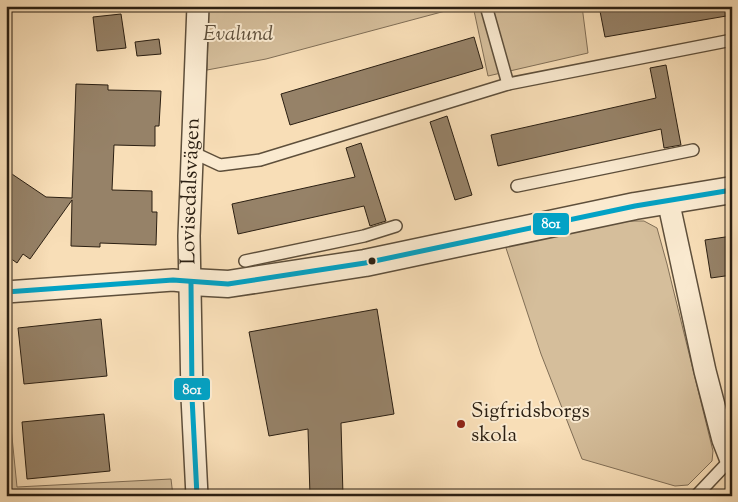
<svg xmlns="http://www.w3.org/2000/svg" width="738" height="502" font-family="'Sorts Mill Goudy',serif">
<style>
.green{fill:#d5be9b;stroke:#806e56}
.building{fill:#968268;stroke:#2b1f12}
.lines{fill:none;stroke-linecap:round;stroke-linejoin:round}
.service-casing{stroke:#5e4f3b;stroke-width:14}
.minor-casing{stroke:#5e4f3b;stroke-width:24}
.tertiary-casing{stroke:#5e4f3b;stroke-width:29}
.service{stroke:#faead0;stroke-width:11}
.minor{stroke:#faead0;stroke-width:21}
.tertiary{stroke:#faead0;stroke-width:26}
.bus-1-casing{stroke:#faead0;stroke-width:9}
.bus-1{stroke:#02a2c5;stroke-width:5}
.bus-dot{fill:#2b1f12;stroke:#faead0;stroke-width:2}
.poi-dot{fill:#8f2418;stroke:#faead0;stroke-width:2}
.labels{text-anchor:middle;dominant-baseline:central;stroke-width:4;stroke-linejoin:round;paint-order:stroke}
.park-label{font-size:21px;font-style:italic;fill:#5e4f3b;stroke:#faead0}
.street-label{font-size:21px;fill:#2b1f12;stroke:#faead0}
.poi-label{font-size:21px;fill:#2b1f12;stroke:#faead0;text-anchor:start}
.line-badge{stroke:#faead0;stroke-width:2}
.badge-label{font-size:14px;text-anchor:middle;font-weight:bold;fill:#fff}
</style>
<rect width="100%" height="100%" fill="#f8deb7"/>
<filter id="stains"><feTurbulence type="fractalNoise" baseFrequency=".004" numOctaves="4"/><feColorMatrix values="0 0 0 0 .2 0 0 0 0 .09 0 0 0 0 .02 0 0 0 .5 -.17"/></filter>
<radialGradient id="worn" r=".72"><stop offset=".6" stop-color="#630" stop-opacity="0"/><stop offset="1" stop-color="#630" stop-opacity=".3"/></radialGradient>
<g class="green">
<path d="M 209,6 L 464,6 L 266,59 L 207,70 Z"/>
<path d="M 473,6 L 582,6 L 588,53 L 488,76 Z"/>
<path d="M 621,221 L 644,221 L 657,228 L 667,264 L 713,451 L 712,461 L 688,485 L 675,486 L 582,459 L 541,354 L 505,245 Z"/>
<path d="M 6,377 L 17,487 L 171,479 L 173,496 L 6,496 Z"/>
</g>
<g class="building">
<path d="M 599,6 L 732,6 L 732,15 L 605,37 Z"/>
<path d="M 121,14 L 126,48 L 97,51 L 93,17 Z"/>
<path d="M 474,37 L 483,68 L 290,125 L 281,94 Z"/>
<path d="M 159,39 L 161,54 L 137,56 L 135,42 Z"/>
<path d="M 666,65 L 681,145 L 664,148 L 661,129 L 498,166 L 491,135 L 656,98 L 650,68 Z"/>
<path d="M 76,84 L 108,85 L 108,90 L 161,91 L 159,126 L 155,126 L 155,146 L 114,145 L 112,190 L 152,191 L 152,212 L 157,212 L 156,245 L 100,243 L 100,247 L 71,246 L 72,200 L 30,259 L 23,254 L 17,263 L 6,255 L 6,170 L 46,197 L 72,198 Z"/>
<path d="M 447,116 L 472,195 L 455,200 L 430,122 Z"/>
<path d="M 361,143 L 386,221 L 370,226 L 364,206 L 238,234 L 232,204 L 355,177 L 346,148 Z"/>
<path d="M 732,236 L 732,275 L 711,278 L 705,240 Z"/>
<path d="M 377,309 L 394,414 L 341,423 L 343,496 L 310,496 L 308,429 L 269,436 L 249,332 Z"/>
<path d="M 101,319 L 107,376 L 24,384 L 18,328 Z"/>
<path d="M 104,414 L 110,471 L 27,479 L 22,422 Z"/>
</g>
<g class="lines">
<defs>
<g id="service">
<path d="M 486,6 L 508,84"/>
<path d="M 192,152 L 220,165 L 260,160 L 508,84 L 732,40"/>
<path d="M 517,186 L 693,150"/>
<path d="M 245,261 L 364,236 L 396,226"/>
<path d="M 696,496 L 730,460"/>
</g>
<g id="minor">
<path d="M 668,200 L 705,371 L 723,440 L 732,463"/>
<path d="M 6,292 L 173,280 L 191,282"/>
<path id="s1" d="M 197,496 L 192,397 L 189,236 L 198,6"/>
</g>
<path id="tertiary" d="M 191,282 L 228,284 L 365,263 L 635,206 L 732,190"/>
</defs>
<use href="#service" class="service-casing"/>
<use href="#minor" class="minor-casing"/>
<use href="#tertiary" class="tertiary-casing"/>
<use href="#service" class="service"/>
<use href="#minor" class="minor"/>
<use href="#tertiary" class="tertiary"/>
<defs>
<g id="bus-1">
<path d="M 191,282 L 192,397 L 197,496"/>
<path d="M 6,292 L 173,280 L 228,284 L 365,263 L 635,206 L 732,190"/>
</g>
</defs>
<use href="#bus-1" class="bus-1-casing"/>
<use href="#bus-1" class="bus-1"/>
</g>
<circle class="bus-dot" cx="372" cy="261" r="4.5"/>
<circle class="poi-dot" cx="461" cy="424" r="5"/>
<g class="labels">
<g class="park-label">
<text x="238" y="35">Evalund</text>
</g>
<g class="street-label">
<text stroke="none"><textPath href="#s1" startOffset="305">Lovisedalsvägen</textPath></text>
</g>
<g class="poi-label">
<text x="471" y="412">Sigfridsborgs<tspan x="471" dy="24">skola</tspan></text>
</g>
</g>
<g class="line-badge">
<rect x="532" y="212" width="38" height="24" rx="5" fill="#02a2c5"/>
<rect x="173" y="377" width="38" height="24" rx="5" fill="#02a2c5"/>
</g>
<g class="badge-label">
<text x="551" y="228">801</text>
<text x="192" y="394">801</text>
</g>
<rect width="738" height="502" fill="none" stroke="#f8deb7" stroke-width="25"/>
<rect x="8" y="8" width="723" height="487" fill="none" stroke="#2b1f12" stroke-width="2.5"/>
<rect x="12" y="12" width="713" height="477" fill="none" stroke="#2b1f12"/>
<rect width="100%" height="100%" filter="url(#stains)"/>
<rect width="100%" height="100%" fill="url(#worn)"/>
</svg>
